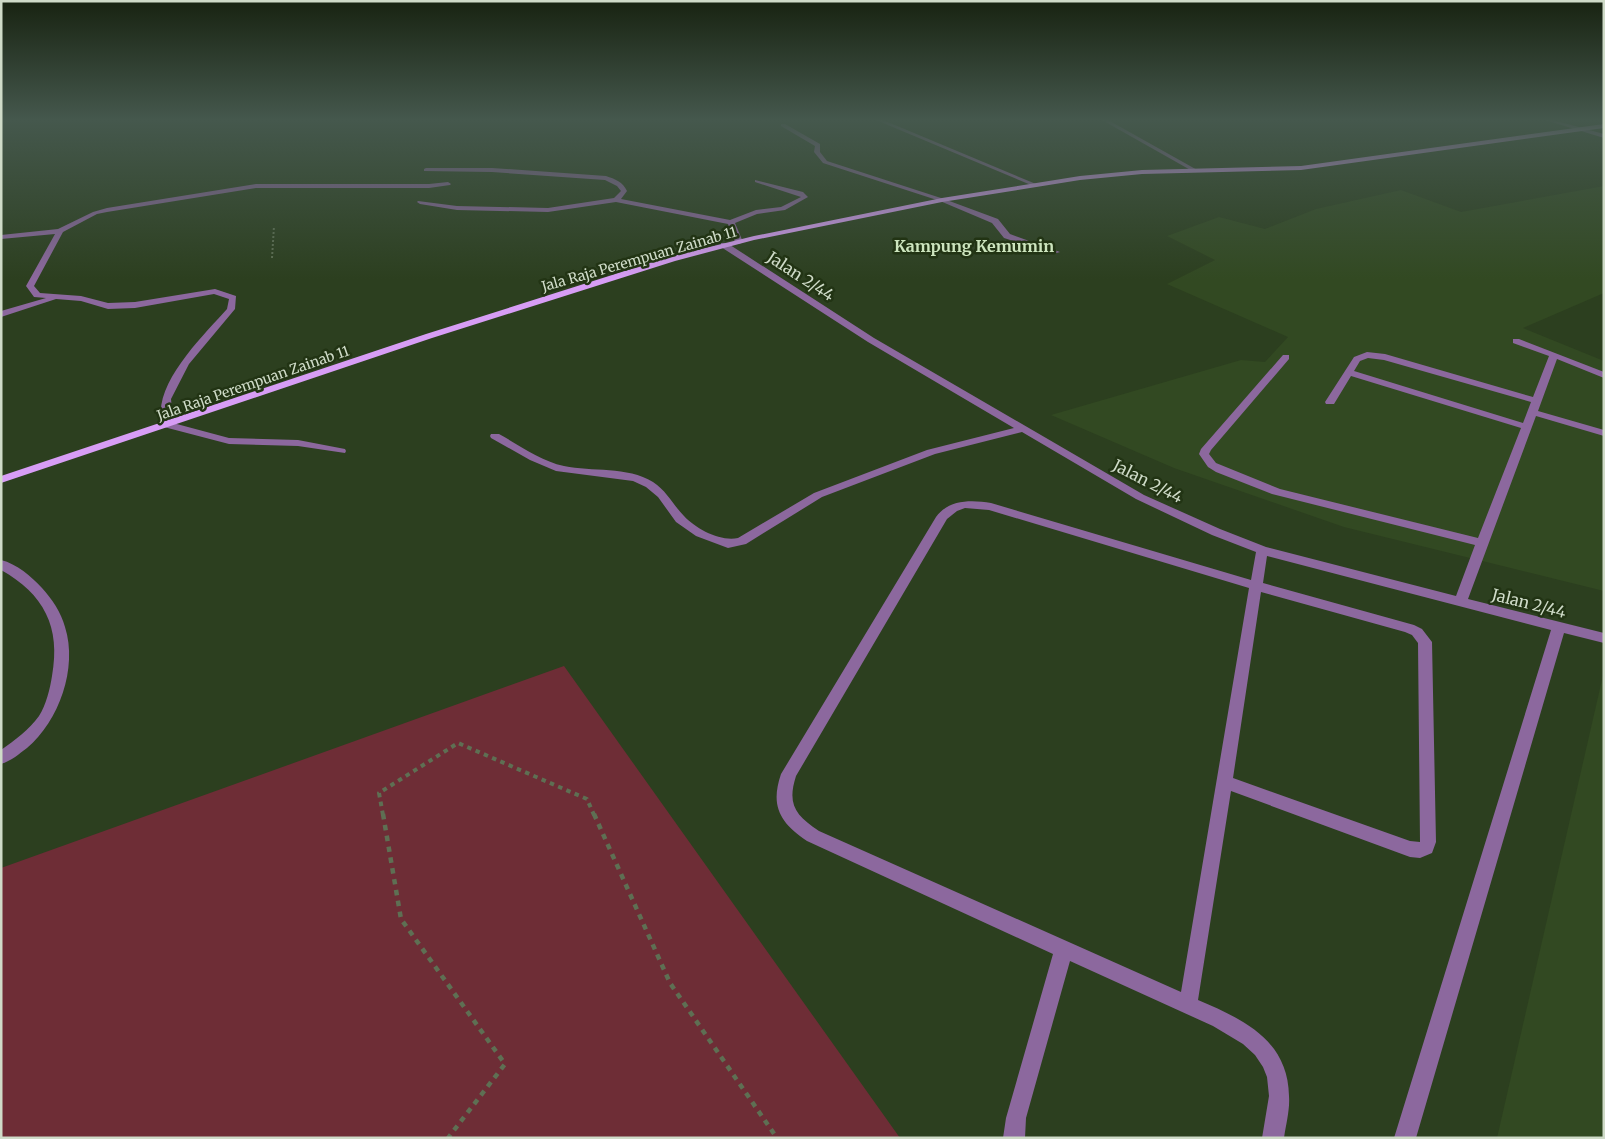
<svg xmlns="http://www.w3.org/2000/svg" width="1605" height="1139" font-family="Merriweather,serif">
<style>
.built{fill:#324922}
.green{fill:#6e2d36}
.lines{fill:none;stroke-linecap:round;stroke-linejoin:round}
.path-far2{stroke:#5e6f53;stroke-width:2;stroke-dasharray:2 2;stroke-linecap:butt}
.path-far1{stroke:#5e6f53;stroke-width:4;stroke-dasharray:4.5 4.5;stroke-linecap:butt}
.path{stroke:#5e6f53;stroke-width:4.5;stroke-dasharray:5.5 5.5;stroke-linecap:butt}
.minor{fill:#8c689e;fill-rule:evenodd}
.major{fill:#d79df5;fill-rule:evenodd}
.labels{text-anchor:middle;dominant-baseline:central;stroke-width:5;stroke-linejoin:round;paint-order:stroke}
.far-street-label{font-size:14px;fill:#cfdbc8;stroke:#223414}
.far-quarter-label{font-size:16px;font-weight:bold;fill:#cde5be;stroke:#223414}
.street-label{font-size:16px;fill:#cfdbc8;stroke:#223414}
</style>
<rect width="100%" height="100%" fill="#2c3f1f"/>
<g class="built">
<path d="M 1604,186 L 1604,293 L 1523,328 L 1604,361 L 1604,591 L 1344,527 L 1174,468 L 1051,415 L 1241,360 L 1265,362 L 1288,337 L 1167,284 L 1215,260 L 1167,236 L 1219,217 L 1265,229 L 1316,209 L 1401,190 L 1461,212 Z"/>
<path d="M 1604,671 L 1604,1138 L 1497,1138 Z"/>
</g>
<path class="green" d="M 564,666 L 900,1138 L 1,1138 L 1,868 Z"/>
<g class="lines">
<path class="path-far2" d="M 272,258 L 274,226"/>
<path class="path-far1" d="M 383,815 L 379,793 L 458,743 L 587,799 L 594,815"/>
<g class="path">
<path d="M 383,814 L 401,919 L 505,1064 L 448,1138"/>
<path d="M 594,814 L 670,983 L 777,1138"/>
</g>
<g class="minor">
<path d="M 876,120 L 883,120 L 1036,184 L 1031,185 Z"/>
<path d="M 1102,120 L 1108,120 L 1199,171 L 1194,172 Z"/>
<path d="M 1545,120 L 1553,120 L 1604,134 L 1604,138 Z"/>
<path d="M 781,124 L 785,124 L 820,144 L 820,152 L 827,161 L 944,199 L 998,219 L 1010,234 L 1060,252 L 1053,254 L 1004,238 L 992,223 L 940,201 L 823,163 L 814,152 L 815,146 L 781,126 Z"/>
<path d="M 426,168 L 492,168 L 606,176 C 615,179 623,182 627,191 L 621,199 L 730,220 L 756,210 L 781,207 L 801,197 L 755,182 L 755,180 L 803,192 L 808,197 L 785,210 L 757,214 L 735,223 L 743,242 L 739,244 L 735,242 L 728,224 L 616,202 L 548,212 L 457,210 L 420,204 L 417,202 L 418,201 L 457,206 L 548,208 L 614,198 L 621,191 L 617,186 L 605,180 L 492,172 L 424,171 L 424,169 Z"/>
<path d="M 448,182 L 451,184 L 450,185 L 429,188 L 256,188 L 107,212 L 97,214 L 63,232 L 34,286 L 40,293 L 81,296 L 108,303 L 135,302 L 215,289 L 236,296 L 235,309 L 189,364 L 171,399 L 173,423 L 229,438 L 298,440 L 345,449 L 346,451 L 345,453 L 298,446 L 229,444 L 164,427 C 147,389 204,335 227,309 L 229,299 L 214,294 L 135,308 L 108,309 L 81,301 L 56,299 L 1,317 L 1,311 L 46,298 L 34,297 L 26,286 L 55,234 L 1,239 L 1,235 L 58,229 L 93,212 L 107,208 L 256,184 L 429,184 Z"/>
<path d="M 721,243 L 727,243 L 874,338 L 1144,495 L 1220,529 L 1266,547 L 1456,596 L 1475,545 L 1272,494 L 1216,472 L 1208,467 L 1199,454 L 1201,449 L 1283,355 L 1289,355 L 1289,359 L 1211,450 L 1209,454 L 1216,463 L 1280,489 L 1478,538 L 1521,428 L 1351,376 L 1334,404 L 1326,404 L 1325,402 L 1354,357 L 1367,352 L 1385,354 L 1533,397 L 1549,356 L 1513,343 L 1513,339 L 1519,339 L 1604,372 L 1604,378 L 1557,359 L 1538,411 L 1604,430 L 1604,436 L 1536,416 L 1468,599 L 1604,633 L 1604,643 L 1564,633 L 1416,1138 L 1394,1138 L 1551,630 L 1267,556 L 1263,583 L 1414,625 L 1422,629 L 1432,642 L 1436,842 L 1432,853 L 1420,858 L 1410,857 L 1231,791 L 1198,1000 C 1243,1019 1288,1040 1289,1096 C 1290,1110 1286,1124 1284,1138 L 1262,1138 L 1269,1096 L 1267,1077 L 1263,1067 L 1255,1055 L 1243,1044 L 1213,1026 L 1070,961 L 1026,1118 L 1025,1138 L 1003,1138 L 1006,1118 L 1053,954 L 807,841 C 780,823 770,806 781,774 L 936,517 C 949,499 972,500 991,503 L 1251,580 L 1256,552 L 1212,535 L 1136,499 L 1022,432 L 935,454 L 822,497 L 746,544 L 728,548 L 696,536 L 676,522 L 658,497 L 646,487 L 633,481 L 556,471 L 530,460 L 491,438 L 490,436 L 491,434 L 499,434 C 519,445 541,461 564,466 C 592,472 627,466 653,482 C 667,491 673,505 684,516 C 696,529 721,542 738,538 L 814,493 L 927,450 L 1014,428 L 868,342 L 721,247 ZM 1368,358 L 1384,360 L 1531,402 L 1523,423 L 1354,371 L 1360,361 ZM 965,508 L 989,510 L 1249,588 L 1181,992 L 819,831 C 795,815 787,804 796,776 L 947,519 L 957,511 ZM 1261,592 L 1405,632 L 1412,635 L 1418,643 L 1420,842 L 1410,841 L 1233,778 Z"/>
<path d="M 1,560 C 17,564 31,576 42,588 C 52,599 61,612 65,627 C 78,668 59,721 27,748 C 19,754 11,761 1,764 L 1,750 C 15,740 29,730 39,716 C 46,705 50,689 52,676 C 61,627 44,594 1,570 Z"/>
</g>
<path class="major" d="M 1604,124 L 1604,128 L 1301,170 L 1142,174 L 1080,180 L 942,202 L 754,240 L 675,261 L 432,338 L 1,483 L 1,476 L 426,334 L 669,257 L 754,236 L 942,198 L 1080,176 L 1142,170 L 1301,166 Z"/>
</g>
<linearGradient id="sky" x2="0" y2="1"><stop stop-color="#182311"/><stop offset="0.43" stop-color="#45584d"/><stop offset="1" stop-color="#45584d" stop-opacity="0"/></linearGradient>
<rect width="1605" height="279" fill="url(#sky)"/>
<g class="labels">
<g class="far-street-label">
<text transform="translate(639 259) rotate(-16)">Jala Raja Perempuan Zainab 11</text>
<text transform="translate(253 383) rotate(-19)">Jala Raja Perempuan Zainab 11</text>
</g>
<g class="far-quarter-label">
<text x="974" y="246">Kampung Kemumin</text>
</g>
<g class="street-label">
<text transform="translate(801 276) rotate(33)">Jalan 2/44</text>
<text transform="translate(1148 481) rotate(27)">Jalan 2/44</text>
<text transform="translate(1529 603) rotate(14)">Jalan 2/44</text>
</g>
</g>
<rect width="1605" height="1139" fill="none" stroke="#cfdbc8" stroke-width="5"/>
</svg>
